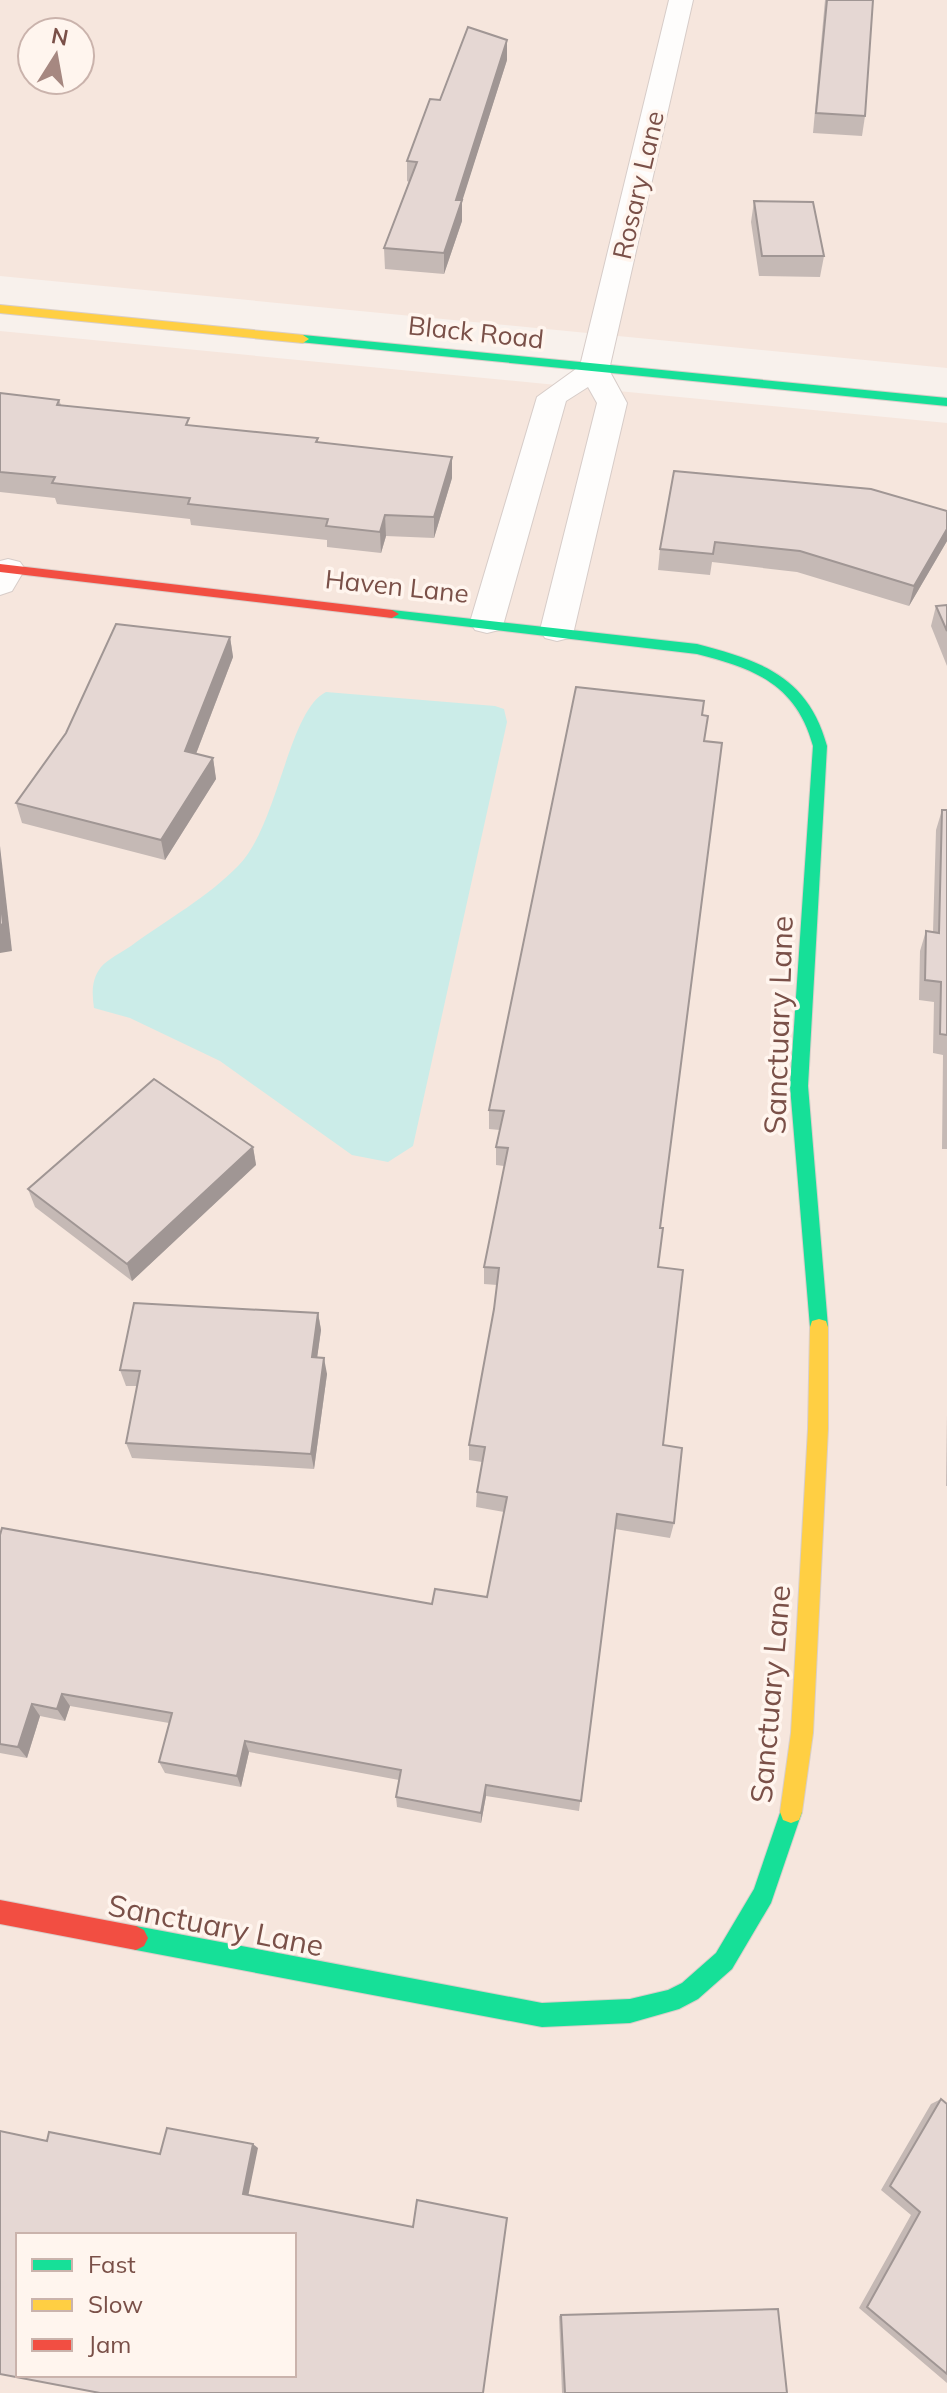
<svg xmlns="http://www.w3.org/2000/svg" width="947" height="2393" font-family="Mulish,sans-serif">
<style>
.residential{fill:#f6e6dd;fill-rule:evenodd}
.water{fill:#cbece8}
.lines{fill:none;stroke-linecap:round;stroke-linejoin:round}
.street-casing{stroke:#d7ccc8;stroke-width:2}
.fast-casing{stroke:#d9cec9;stroke-width:2}
.slow-casing{stroke:#d9cec9;stroke-width:2}
.jam-casing{stroke:#d9cec9;stroke-width:2}
.street{fill:#fefdfc;fill-rule:evenodd}
.fast{fill:#16e098;fill-rule:evenodd}
.slow{fill:#ffcf43;fill-rule:evenodd}
.jam{fill:#f24e42;fill-rule:evenodd}
.wall{fill:#c5b9b5}
.shaded-wall{fill:#a09694}
.building{fill:#e5d7d3;stroke:#a09694;stroke-width:2;fill-rule:evenodd}
.labels{text-anchor:middle;dominant-baseline:central;stroke-width:7;stroke-linejoin:round;paint-order:stroke}
.far-street-label{font-size:26px;fill:#7a5048;stroke:#fff5ee}
.street-label{font-size:30px;fill:#7a5048;stroke:#fff5ee}
</style>
<rect width="100%" height="100%" fill="#f8f1ec"/>
<g class="residential">
<path d="M 0,0 L 947,0 L 947,368 L 0,276 ZM 32,32 L 80,32 L 80,80 L 32,80 Z"/>
<path d="M 0,331 L 947,423 L 947,2393 L 0,2393 ZM 18,2235 L 294,2235 L 294,2375 L 18,2375 Z"/>
</g>
<path class="water" d="M 326,692 L 495,706 L 504,709 L 507,722 L 413,1146 L 388,1162 L 352,1155 L 220,1061 L 130,1018 L 94,1008 C 92,994 91,980 101,967 C 108,959 122,952 131,946 C 169,918 207,898 239,865 C 279,823 288,711 326,692 Z"/>
<g class="lines">
<defs>
<g id="street">
<path d="M 669,0 L 693,0 L 609,370 L 627,403 L 574,630 L 569,638 L 557,641 L 545,638 L 540,630 L 597,403 L 588,387 L 566,401 L 504,622 L 499,630 L 487,633 L 475,630 L 470,622 L 537,397 L 580,366 Z"/>
<path d="M 8,559 L 20,562 L 25,569 L 12,591 L 0,595 L 0,561 Z"/>
</g>
<g id="fast">
<path d="M 303,335 L 947,398 L 947,406 L 299,342 L 297,339 Z"/>
<path d="M 392,610 L 697,644 C 761,661 808,676 827,746 L 808,1086 L 828,1327 L 826,1333 L 819,1335 L 812,1333 L 810,1327 L 790,1086 L 813,746 C 796,684 755,669 697,654 L 387,617 L 385,614 Z"/>
<path d="M 791,1801 L 799,1804 L 802,1812 L 771,1903 L 732,1969 L 698,1999 L 679,2009 L 630,2023 L 542,2027 L 136,1950 L 128,1946 L 124,1938 L 128,1930 L 136,1926 L 542,2003 L 630,1999 L 668,1990 L 682,1983 L 716,1953 L 754,1889 L 783,1804 Z"/>
</g>
<g id="slow">
<path d="M 0,305 L 303,335 L 309,339 L 303,343 L 0,313 Z"/>
<path d="M 819,1319 L 826,1321 L 828,1327 L 828,1429 L 813,1733 L 802,1812 L 799,1820 L 791,1823 L 783,1820 L 780,1812 L 791,1733 L 808,1429 L 810,1327 L 812,1321 Z"/>
</g>
<g id="jam">
<path d="M 0,564 L 392,610 L 399,614 L 392,618 L 0,572 Z"/>
<path d="M 0,1900 L 136,1926 L 144,1930 L 148,1938 L 144,1946 L 136,1950 L 0,1924 Z"/>
</g>
</defs>
<use href="#street" class="street-casing"/>
<use href="#fast" class="fast-casing"/>
<use href="#slow" class="slow-casing"/>
<use href="#jam" class="jam-casing"/>
<use href="#street" class="street"/>
<use href="#fast" class="fast"/>
<use href="#slow" class="slow"/>
<use href="#jam" class="jam"/>
</g>
<g class="wall">
<path d="M 825,0 L 873,0 L 865,116 L 862,136 L 813,133 Z"/>
<path d="M 507,60 L 462,200 L 462,221 L 444,274 L 385,269 L 384,248 L 409,182 L 407,181 L 407,161 L 440,100 Z"/>
<path d="M 754,201 L 824,256 L 820,277 L 759,276 L 751,222 Z"/>
<path d="M 0,393 L 59,400 L 61,405 L 190,426 L 318,438 L 318,442 L 452,457 L 452,478 L 434,538 L 386,536 L 381,553 L 327,547 L 327,540 L 191,525 L 190,519 L 57,504 L 55,498 L 0,492 Z"/>
<path d="M 674,471 L 947,529 L 947,541 L 909,606 L 797,572 L 712,562 L 710,575 L 658,570 L 660,549 Z"/>
<path d="M 947,605 L 947,666 L 931,626 L 936,606 Z"/>
<path d="M 230,637 L 233,657 L 196,754 L 213,758 L 216,779 L 165,860 L 22,823 L 16,803 Z"/>
<path d="M 702,715 L 704,741 L 660,1228 L 658,1267 L 663,1445 L 674,1523 L 670,1538 L 615,1529 L 579,1811 L 486,1796 L 481,1823 L 397,1807 L 396,1797 L 399,1780 L 249,1752 L 241,1787 L 165,1773 L 159,1762 L 169,1723 L 70,1706 L 65,1721 L 40,1716 L 27,1758 L 0,1753 L 0,1535 L 432,1604 L 487,1597 L 504,1512 L 476,1507 L 477,1492 L 482,1462 L 469,1460 L 469,1445 L 494,1309 L 497,1285 L 484,1284 L 484,1267 L 504,1166 L 496,1165 L 496,1147 L 500,1130 L 489,1129 L 489,1110 Z"/>
<path d="M 942,810 L 947,810 L 947,1149 L 942,1149 L 943,1055 L 933,1053 L 934,1002 L 919,1000 L 920,951 L 926,931 L 933,932 L 936,830 Z"/>
<path d="M 253,1147 L 256,1165 L 132,1281 L 35,1207 L 28,1189 Z"/>
<path d="M 318,1313 L 321,1330 L 317,1357 L 327,1374 L 314,1469 L 132,1458 L 126,1443 L 137,1386 L 126,1386 L 120,1370 Z"/>
<path d="M 947,1414 L 947,1486 L 946,1486 Z"/>
<path d="M 941,2099 L 947,2104 L 947,2383 L 859,2308 L 911,2215 L 881,2190 L 931,2104 Z"/>
<path d="M 561,2315 L 787,2393 L 562,2393 L 559,2316 Z"/>
</g>
<g class="shaded-wall">
<path d="M 507,40 L 507,60 L 460,208 L 462,200 L 462,221 L 444,274 L 444,253 L 456,200 Z"/>
<path d="M 452,457 L 452,478 L 434,538 L 434,517 Z"/>
<path d="M 385,515 L 386,536 L 381,553 L 380,532 Z"/>
<path d="M 947,529 L 947,541 L 909,606 L 914,586 Z"/>
<path d="M 230,637 L 233,657 L 189,772 L 185,751 Z"/>
<path d="M 213,758 L 216,779 L 165,860 L 161,840 Z"/>
<path d="M 0,846 L 12,951 L 0,953 Z"/>
<path d="M 253,1147 L 256,1165 L 132,1281 L 127,1264 Z"/>
<path d="M 318,1313 L 321,1330 L 315,1373 L 312,1357 Z"/>
<path d="M 324,1358 L 327,1374 L 314,1469 L 311,1454 Z"/>
<path d="M 62,1694 L 70,1706 L 65,1721 L 57,1709 Z"/>
<path d="M 32,1704 L 40,1716 L 27,1758 L 18,1747 Z"/>
<path d="M 245,1741 L 249,1752 L 241,1787 L 237,1776 Z"/>
<path d="M 486,1785 L 486,1796 L 481,1823 L 481,1813 Z"/>
<path d="M 253,2144 L 258,2148 L 248,2197 L 243,2194 Z"/>
</g>
<g class="building">
<path d="M 827,0 L 873,0 L 865,116 L 816,113 Z"/>
<path d="M 468,27 L 507,40 L 456,200 L 462,200 L 444,253 L 384,248 L 417,162 L 407,161 L 430,99 L 440,100 Z"/>
<path d="M 754,201 L 813,202 L 824,256 L 762,256 Z"/>
<path d="M 0,393 L 59,400 L 57,405 L 189,418 L 186,425 L 318,438 L 316,442 L 452,457 L 434,517 L 385,515 L 380,532 L 326,526 L 328,519 L 188,504 L 190,498 L 52,483 L 55,477 L 0,472 Z"/>
<path d="M 674,471 L 871,489 L 947,511 L 947,529 L 914,586 L 800,551 L 715,542 L 713,554 L 660,549 Z"/>
<path d="M 947,605 L 947,631 L 936,606 Z"/>
<path d="M 116,624 L 230,637 L 185,751 L 213,758 L 161,840 L 16,803 L 66,733 Z"/>
<path d="M 576,687 L 704,701 L 702,715 L 708,716 L 704,741 L 722,743 L 660,1228 L 663,1228 L 658,1267 L 683,1270 L 663,1445 L 682,1448 L 674,1523 L 617,1514 L 581,1801 L 486,1785 L 481,1813 L 396,1797 L 401,1770 L 245,1741 L 237,1776 L 159,1762 L 172,1713 L 62,1694 L 57,1709 L 32,1704 L 18,1747 L 0,1744 L 0,1535 L 2,1528 L 432,1604 L 435,1589 L 487,1597 L 507,1497 L 477,1492 L 485,1447 L 469,1445 L 494,1309 L 499,1268 L 484,1267 L 508,1148 L 496,1147 L 504,1111 L 489,1110 Z"/>
<path d="M 942,810 L 947,810 L 947,1035 L 940,1034 L 941,982 L 925,980 L 926,931 L 939,933 Z"/>
<path d="M 0,894 L 3,924 L 0,925 Z"/>
<path d="M 154,1079 L 253,1147 L 127,1264 L 28,1189 Z"/>
<path d="M 134,1303 L 318,1313 L 312,1357 L 324,1358 L 311,1454 L 126,1443 L 140,1371 L 120,1370 Z"/>
<path d="M 941,2099 L 947,2104 L 947,2374 L 867,2307 L 920,2212 L 890,2186 Z"/>
<path d="M 167,2128 L 253,2144 L 243,2194 L 413,2227 L 417,2200 L 507,2218 L 483,2393 L 100,2393 L 0,2374 L 0,2131 L 47,2141 L 49,2132 L 160,2154 ZM 18,2235 L 294,2235 L 294,2375 L 18,2375 Z"/>
<path d="M 778,2309 L 787,2393 L 565,2393 L 561,2315 Z"/>
</g>
<g class="labels">
<g class="far-street-label">
<text transform="translate(638 185) rotate(-77)">Rosary Lane</text>
<text transform="translate(476 332) rotate(6)">Black Road</text>
<text transform="translate(397 586) rotate(6)">Haven Lane</text>
</g>
<g class="street-label">
<text transform="translate(778 1025) rotate(-88)">Sanctuary Lane</text>
<text transform="translate(770 1694) rotate(-85)">Sanctuary Lane</text>
<text transform="translate(216 1925) rotate(11)">Sanctuary Lane</text>
</g>
</g>
<rect x="16" y="2233" width="280" height="144" fill="#fff5ee" stroke="#cab3ac" stroke-width="2"/>
<rect x="32" y="2259" width="40" height="12" fill="#16e098" stroke="#cab3ac" stroke-width="2"/>
<text x="88" y="2273" font-size="24" fill="#7a5048">Fast</text>
<rect x="32" y="2299" width="40" height="12" fill="#ffcf43" stroke="#cab3ac" stroke-width="2"/>
<text x="88" y="2313" font-size="24" fill="#7a5048">Slow</text>
<rect x="32" y="2339" width="40" height="12" fill="#f24e42" stroke="#cab3ac" stroke-width="2"/>
<text x="88" y="2353" font-size="24" fill="#7a5048">Jam</text>
<g transform="translate(56 56) rotate(11)"><circle r="38" fill="#fff5ee" stroke="#cab3ac" stroke-width="2"/>
<path d="M0-6L14 30L0 20L-14 30Z" fill="#a68881"/>
<text y="-12" font-size="22" font-weight="bold" text-anchor="middle" fill="#7a5048">N</text>
</g>
</svg>
